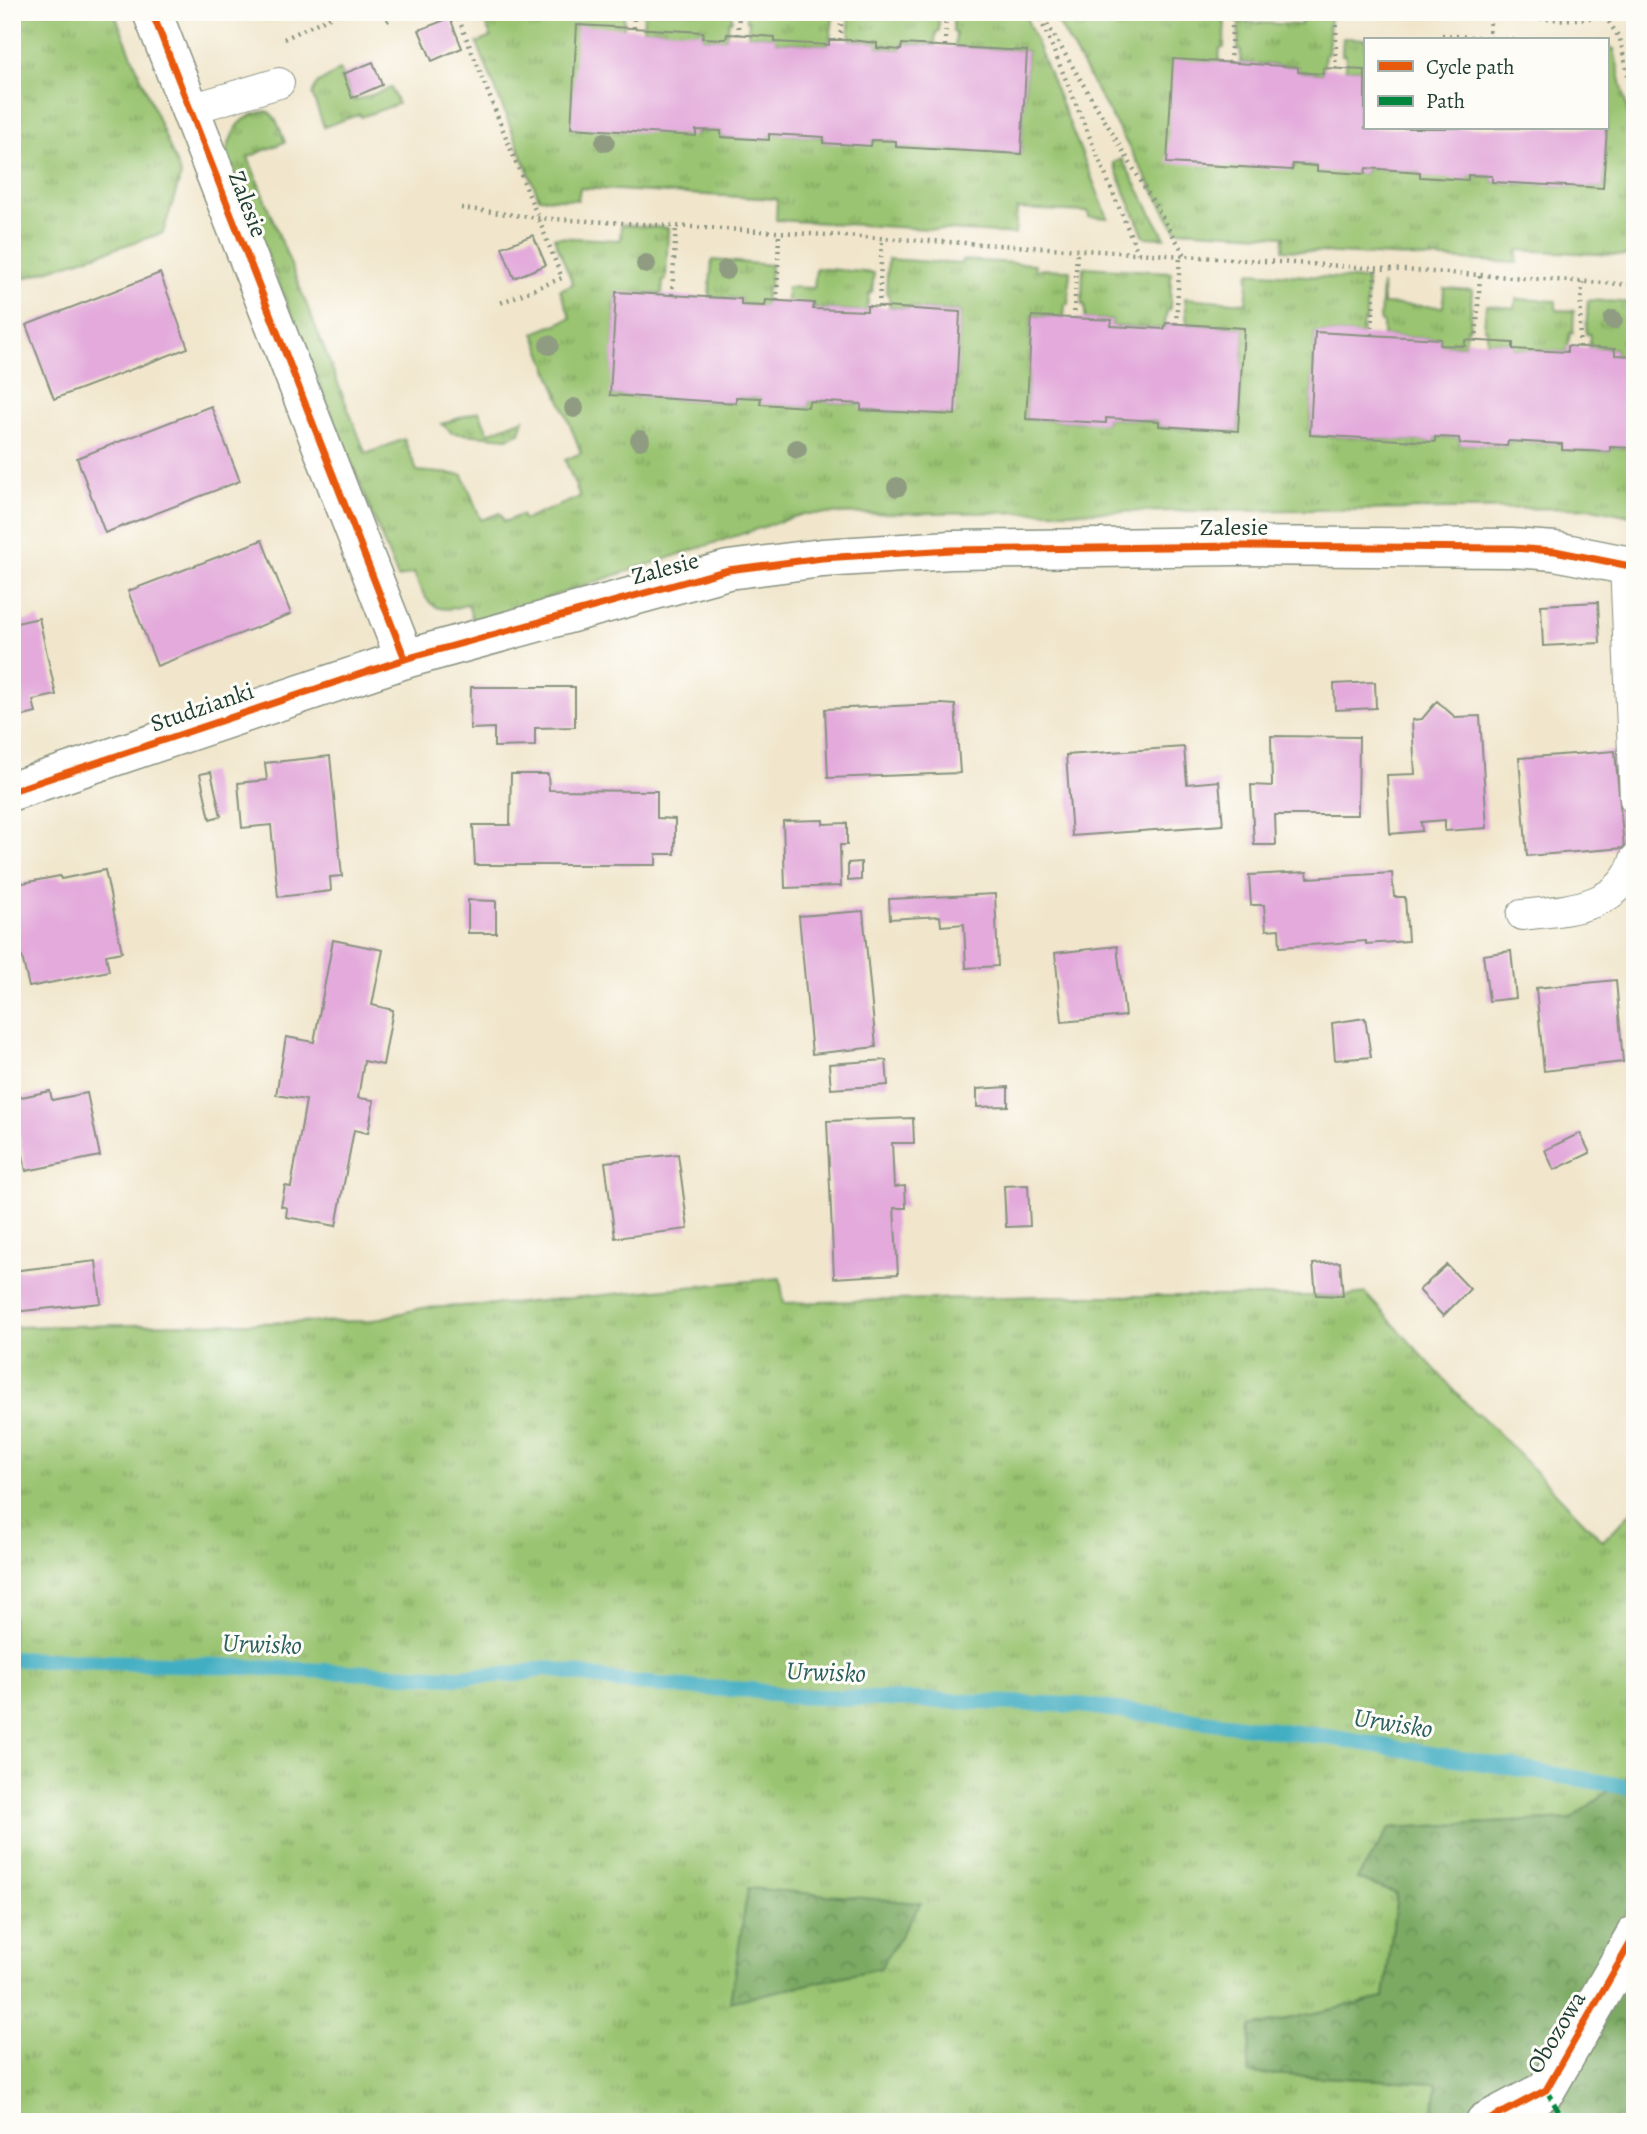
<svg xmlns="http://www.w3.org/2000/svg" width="1647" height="2134" font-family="Alegreya,serif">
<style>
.grass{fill:url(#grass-tufts);stroke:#5c8052;stroke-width:2}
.forest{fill:url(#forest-crowns);stroke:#4d744c;stroke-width:2}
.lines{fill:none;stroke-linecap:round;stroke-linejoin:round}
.stream{stroke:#43aec2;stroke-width:16}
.building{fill:#e3aadb}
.lane-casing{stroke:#889280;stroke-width:32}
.street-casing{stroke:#889280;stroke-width:41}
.path{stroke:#889280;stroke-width:4.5;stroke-dasharray:2 5;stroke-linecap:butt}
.lane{stroke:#fff;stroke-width:30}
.street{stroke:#fff;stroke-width:38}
.quiet{stroke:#00873e;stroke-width:5;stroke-dasharray:10 5;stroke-linecap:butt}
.cycleway-casing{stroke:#fdfcf7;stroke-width:11}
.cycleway{stroke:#e8590c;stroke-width:7}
.tree{fill:#8f9c81}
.labels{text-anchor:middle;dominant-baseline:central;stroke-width:6;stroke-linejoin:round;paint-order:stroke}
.street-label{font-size:24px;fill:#1f3d34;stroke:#fdfcf7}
.water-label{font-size:26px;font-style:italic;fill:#2a5f5f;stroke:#fdfcf7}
</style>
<defs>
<pattern id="grass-tufts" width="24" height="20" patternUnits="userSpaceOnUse" patternTransform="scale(1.75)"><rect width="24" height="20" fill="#9ac471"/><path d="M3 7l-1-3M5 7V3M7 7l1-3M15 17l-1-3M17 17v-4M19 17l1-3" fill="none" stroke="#7da05e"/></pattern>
<pattern id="forest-crowns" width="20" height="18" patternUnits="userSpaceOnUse" patternTransform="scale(1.75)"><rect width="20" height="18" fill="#7baa63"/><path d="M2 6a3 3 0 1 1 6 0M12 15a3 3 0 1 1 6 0" fill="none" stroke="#648c52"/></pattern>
</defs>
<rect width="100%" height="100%" fill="#fdfcf7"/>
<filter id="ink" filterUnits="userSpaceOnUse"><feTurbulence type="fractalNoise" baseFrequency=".0143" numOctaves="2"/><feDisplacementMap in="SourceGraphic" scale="14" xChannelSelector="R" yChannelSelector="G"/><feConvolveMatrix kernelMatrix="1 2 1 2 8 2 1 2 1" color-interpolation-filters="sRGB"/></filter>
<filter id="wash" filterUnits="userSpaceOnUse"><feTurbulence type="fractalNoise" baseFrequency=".00686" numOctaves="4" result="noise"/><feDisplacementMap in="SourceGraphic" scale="28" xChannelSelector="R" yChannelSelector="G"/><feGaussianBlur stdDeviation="1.57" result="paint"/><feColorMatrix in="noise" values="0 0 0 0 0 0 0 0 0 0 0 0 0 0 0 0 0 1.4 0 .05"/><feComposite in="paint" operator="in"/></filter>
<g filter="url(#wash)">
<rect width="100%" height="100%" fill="#f1e6cc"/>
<g class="grass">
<path d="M 12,12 L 114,12 L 181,175 L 163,233 L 12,282 Z"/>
<path d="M 481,12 L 627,12 L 624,15 L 624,28 L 696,136 L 696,130 L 721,131 L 721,137 L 768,140 L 769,134 L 824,137 L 824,143 L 872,140 L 896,141 L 896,147 L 1021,154 L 1027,51 L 955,47 L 956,33 L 953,32 L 953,12 L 1024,12 L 1108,218 L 1089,217 L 1088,212 L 1017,209 L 1015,234 L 776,220 L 777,199 L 580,188 L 578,200 L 539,198 L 477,43 L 491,37 Z"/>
<path d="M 641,12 L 732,12 L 732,20 L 729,21 L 726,39 L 702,38 L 703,33 L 643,29 L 644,16 Z"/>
<path d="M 746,12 L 834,12 L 829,45 L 775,42 L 774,37 L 748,35 L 749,21 L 746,21 Z"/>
<path d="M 848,12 L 939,12 L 939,31 L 936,32 L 935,45 L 902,44 L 901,50 L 877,48 L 877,43 L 850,40 Z"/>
<path d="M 1052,12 L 1225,12 L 1224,48 L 1220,48 L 1219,62 L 1292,170 L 1293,164 L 1365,174 L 1366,168 L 1420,172 L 1420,177 L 1492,176 L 1493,182 L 1603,188 L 1609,85 L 1607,84 L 1607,48 L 1614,49 L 1635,146 L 1635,256 L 1518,250 L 1517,263 L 1283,250 L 1284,236 L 1176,230 Z"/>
<path d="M 1303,15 L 1330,17 L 1328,54 L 1325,54 L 1323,74 L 1298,72 L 1298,67 L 1240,63 L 1241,50 L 1238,49 L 1239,22 L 1301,25 Z"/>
<path d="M 1343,38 L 1392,40 L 1365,40 L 1365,70 L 1345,69 L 1346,55 L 1342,55 Z"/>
<path d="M 340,70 L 354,101 L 391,88 L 398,104 L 361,117 L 360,114 L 324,127 L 312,94 L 317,84 Z"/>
<path d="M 267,111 C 278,117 280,131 285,142 L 248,157 L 366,454 L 404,439 L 417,471 L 463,475 L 481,520 L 500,513 L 504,522 L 521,515 L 524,520 L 580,497 L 565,460 L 581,453 L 534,333 L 571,318 L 560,290 L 573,284 L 554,237 L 620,240 L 621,225 L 668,228 L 666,280 L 663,281 L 662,294 L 616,293 L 611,395 L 735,403 L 736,397 L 761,398 L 760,403 L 808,407 L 809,401 L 861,404 L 862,410 L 954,415 L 960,312 L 889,307 L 889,294 L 886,293 L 888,259 L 961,264 L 962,260 L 1035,264 L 1035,269 L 1070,270 L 1068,304 L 1065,304 L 1064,317 L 1032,316 L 1026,419 L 1106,423 L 1106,418 L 1159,421 L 1159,427 L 1238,431 L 1244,328 L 1187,324 L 1185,298 L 1246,303 L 1249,272 L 1367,280 L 1366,321 L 1363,321 L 1362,335 L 1315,332 L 1310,435 L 1434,442 L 1435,437 L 1459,438 L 1460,444 L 1507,446 L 1508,441 L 1562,444 L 1562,450 L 1609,452 L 1610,447 L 1635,448 L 1635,517 L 1592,508 L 803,514 L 473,622 L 468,604 C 434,617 425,603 414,573 L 398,578 L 226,153 C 233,129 240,115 267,111 Z"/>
<path d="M 1122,159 L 1165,238 L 1144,237 L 1113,163 Z"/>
<path d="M 712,260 L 771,265 L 770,287 L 767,287 L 765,306 L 741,305 L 741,299 L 709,297 Z"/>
<path d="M 1083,267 L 1171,272 L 1170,310 L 1167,310 L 1164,329 L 1111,326 L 1112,320 L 1085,319 L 1085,305 L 1082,305 Z"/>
<path d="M 816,268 L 874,273 L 872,292 L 869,293 L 867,311 L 813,309 L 814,304 L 787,302 L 787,287 L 814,288 Z"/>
<path d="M 1382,284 L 1383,304 L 1443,307 L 1444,288 L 1472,290 L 1470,327 L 1467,328 L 1465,346 L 1440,345 L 1440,339 L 1383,336 L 1383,322 L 1380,322 Z"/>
<path d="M 1516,299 L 1556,301 L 1556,310 L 1574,311 L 1573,333 L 1570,333 L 1567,352 L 1513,349 L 1513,343 L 1487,342 L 1487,329 L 1484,328 L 1486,305 L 1515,308 Z"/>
<path d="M 1588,300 L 1635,303 L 1635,356 L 1615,355 L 1615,349 L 1589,348 L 1590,334 L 1586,334 Z"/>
<path d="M 479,411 L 488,433 L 524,419 L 520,433 L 507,438 L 452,433 L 442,424 Z"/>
<path d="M 780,1278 L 784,1303 L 1047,1296 L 1343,1296 L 1365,1293 L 1476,1414 L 1478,1413 L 1603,1541 L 1635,1508 L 1635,1771 L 1571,1819 L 1390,1828 L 1357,1879 L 1397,1894 L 1384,1998 L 1251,2027 L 1248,2073 L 1437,2083 L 1433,2116 L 1426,2122 L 12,2122 L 12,1327 L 369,1321 L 422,1308 L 519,1303 Z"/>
</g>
<g class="forest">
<path d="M 1635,1771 L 1635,1900 L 1601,1951 L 1629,2007 L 1635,2014 L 1635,2122 L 1426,2122 L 1433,2116 L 1437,2083 L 1248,2073 L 1251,2027 L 1384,1998 L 1397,1894 L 1357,1879 L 1390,1828 L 1571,1819 Z"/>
<path d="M 748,1888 L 921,1903 L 880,1968 L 730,2002 Z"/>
</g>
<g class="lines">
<path class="stream" d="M 12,1659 L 200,1665 L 455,1677 L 518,1674 L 546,1668 L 615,1681 L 682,1687 L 751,1690 L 787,1696 L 1079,1705 L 1328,1737 L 1635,1788"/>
</g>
<g id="blocks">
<g class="building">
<path d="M 450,18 L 462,48 L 432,61 L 419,30 Z"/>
<path d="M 577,25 L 703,32 L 702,38 L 726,39 L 727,34 L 748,35 L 775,37 L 775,42 L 829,45 L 829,40 L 850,40 L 877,43 L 877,48 L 901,50 L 902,44 L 1027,51 L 1021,154 L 896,147 L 896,141 L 872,140 L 871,146 L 823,143 L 824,137 L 769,134 L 769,140 L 721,137 L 721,131 L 696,130 L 696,136 L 571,128 Z"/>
<path d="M 1173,59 L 1298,67 L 1298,72 L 1323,74 L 1323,68 L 1365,70 L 1365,128 L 1607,128 L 1603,188 L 1492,182 L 1492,176 L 1468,175 L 1468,180 L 1420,177 L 1420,172 L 1366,168 L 1365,174 L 1317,171 L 1317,166 L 1293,164 L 1292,170 L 1167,163 Z"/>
<path d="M 373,62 L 382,85 L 352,98 L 343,74 Z"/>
<path d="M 533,235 L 546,265 L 514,278 L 502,247 Z"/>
<path d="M 160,273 L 188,348 L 54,399 L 26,325 Z"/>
<path d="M 616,292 L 741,299 L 741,305 L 765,306 L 766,300 L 814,303 L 813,309 L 867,311 L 867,306 L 868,306 L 960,312 L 955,415 L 861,410 L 861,404 L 809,401 L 808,407 L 760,404 L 761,398 L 736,397 L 736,403 L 610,395 Z"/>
<path d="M 1032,316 L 1112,320 L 1111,326 L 1164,329 L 1166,323 L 1244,328 L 1238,431 L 1159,426 L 1159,421 L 1106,418 L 1106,423 L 1026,419 Z"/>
<path d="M 1315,332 L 1441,339 L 1440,345 L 1465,346 L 1465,340 L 1513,343 L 1513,349 L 1567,352 L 1567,346 L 1615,349 L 1615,355 L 1635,356 L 1635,448 L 1610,447 L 1610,452 L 1562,450 L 1562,444 L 1508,441 L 1507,446 L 1460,444 L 1459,438 L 1435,437 L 1435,442 L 1310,435 Z"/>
<path d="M 211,406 L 240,481 L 105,533 L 77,458 Z"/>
<path d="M 262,540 L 291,614 L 157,666 L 128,591 Z"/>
<path d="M 1598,602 L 1600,643 L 1543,646 L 1541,605 Z"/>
<path d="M 39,618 L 56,695 L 33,700 L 36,713 L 12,719 L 12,624 Z"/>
<path d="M 1375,682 L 1376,708 L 1335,710 L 1334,684 Z"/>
<path d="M 471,687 L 575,687 L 575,727 L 535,728 L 535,746 L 494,747 L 494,728 L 470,729 Z"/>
<path d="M 1437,701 L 1455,717 L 1480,716 L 1487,828 L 1445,831 L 1445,820 L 1421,822 L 1422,831 L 1390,834 L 1387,775 L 1415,774 L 1412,720 L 1422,719 Z"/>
<path d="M 941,704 L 955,705 L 960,773 L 828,778 L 825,709 Z"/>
<path d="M 1271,736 L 1359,737 L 1358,815 L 1275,815 L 1276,845 L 1254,845 L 1251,785 L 1272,786 Z"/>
<path d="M 1184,747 L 1187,784 L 1219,781 L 1223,825 L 1072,836 L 1066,755 Z"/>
<path d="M 1615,751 L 1624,848 L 1527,856 L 1519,758 Z"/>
<path d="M 330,756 L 342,876 L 330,877 L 331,891 L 278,897 L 271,825 L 242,828 L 238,783 L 267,780 L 265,763 Z"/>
<path d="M 211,772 L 221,816 L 210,819 L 200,774 Z"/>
<path d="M 511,774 L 548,774 L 549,790 L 657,791 L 657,818 L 675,819 L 675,854 L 656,854 L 656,865 L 475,865 L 473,825 L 510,825 Z"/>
<path d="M 823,820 L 823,824 L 847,823 L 847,845 L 840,845 L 841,886 L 785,888 L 783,821 Z"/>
<path d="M 861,862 L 861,880 L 848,881 L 848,863 Z"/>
<path d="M 105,870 L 122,952 L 106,955 L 109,971 L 29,987 L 22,957 L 12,959 L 12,885 L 60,876 L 61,879 Z"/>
<path d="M 1307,872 L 1308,878 L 1392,873 L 1394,897 L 1405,897 L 1408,941 L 1366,944 L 1366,941 L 1280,947 L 1279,929 L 1266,930 L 1264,905 L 1251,905 L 1249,875 Z"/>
<path d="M 995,894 L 998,966 L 966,968 L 964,924 L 941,926 L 940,916 L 890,919 L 889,899 Z"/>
<path d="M 468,900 L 496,901 L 496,933 L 468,933 Z"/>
<path d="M 863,911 L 876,1047 L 812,1054 L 799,916 Z"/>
<path d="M 333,940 L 383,950 L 372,1005 L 393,1010 L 383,1065 L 364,1061 L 358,1098 L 374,1100 L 368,1133 L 354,1130 L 336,1226 L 286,1217 L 287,1208 L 281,1206 L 285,1186 L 291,1187 L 306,1100 L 276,1095 L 286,1037 L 314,1042 Z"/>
<path d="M 1117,946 L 1125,1016 L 1062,1022 L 1055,953 Z"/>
<path d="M 1511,951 L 1516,998 L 1489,1001 L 1483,955 Z"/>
<path d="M 1616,980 L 1623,1062 L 1544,1071 L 1536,988 Z"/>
<path d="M 1365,1018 L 1371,1057 L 1335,1060 L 1332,1023 Z"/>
<path d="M 886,1060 L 888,1085 L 831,1089 L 829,1064 Z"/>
<path d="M 1008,1087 L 1008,1106 L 977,1107 L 977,1089 Z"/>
<path d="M 50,1091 L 52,1100 L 87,1093 L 100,1156 L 26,1171 L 12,1099 Z"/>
<path d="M 913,1118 L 914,1143 L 892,1143 L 894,1187 L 905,1186 L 906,1208 L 894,1208 L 898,1274 L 834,1278 L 827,1121 Z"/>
<path d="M 1580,1133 L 1590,1153 L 1554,1170 L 1545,1150 Z"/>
<path d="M 678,1154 L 688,1229 L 615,1238 L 605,1162 Z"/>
<path d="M 1028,1185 L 1030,1226 L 1006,1227 L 1004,1186 Z"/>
<path d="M 96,1261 L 101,1303 L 13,1312 L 12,1271 Z"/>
<path d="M 1340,1262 L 1343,1296 L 1316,1295 L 1313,1264 Z"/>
<path d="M 1447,1265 L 1470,1289 L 1443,1316 L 1419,1290 Z"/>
</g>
</g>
</g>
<g filter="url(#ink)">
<use href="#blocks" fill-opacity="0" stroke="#889280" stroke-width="2"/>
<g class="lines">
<defs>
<g id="lane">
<path d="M 191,109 L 279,83"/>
<path d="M 1625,564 L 1635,799"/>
<path d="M 1522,915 C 1565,910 1621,909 1635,859"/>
</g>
<g id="street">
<path d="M 152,12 L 405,659"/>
<path d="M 12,791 L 405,659 L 728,570 L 822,558 L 951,550 L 1236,546 L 1512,548 L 1555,551 L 1635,567"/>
<path d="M 1485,2122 L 1546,2090 L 1635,1935"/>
</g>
</defs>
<use href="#lane" class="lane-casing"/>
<use href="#street" class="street-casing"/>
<g class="path">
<path d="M 456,12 L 562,278 L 500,303"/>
<path d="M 1040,12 L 1185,255"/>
<path d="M 1463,12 C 1498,15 1582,27 1612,12"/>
<path d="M 1038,13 L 1138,253"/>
<path d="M 1605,16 L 1620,39 L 1635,110"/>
<path d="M 387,21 L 401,12"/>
<path d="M 634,28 L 634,12"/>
<path d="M 738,35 L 739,12"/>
<path d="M 284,39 L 340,12"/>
<path d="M 1489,39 L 1490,14"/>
<path d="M 840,40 L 842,12"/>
<path d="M 1439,40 L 1440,35 L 1519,40"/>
<path d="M 945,46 L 946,12"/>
<path d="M 1230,63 L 1233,12"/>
<path d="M 1335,69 L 1337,12"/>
<path d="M 461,208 L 538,218 L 1185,256 L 1635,285"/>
<path d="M 672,295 L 676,226"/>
<path d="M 777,301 L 779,232"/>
<path d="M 879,307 L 882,238"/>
<path d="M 1074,319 L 1077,250"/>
<path d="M 1176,324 L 1180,256"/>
<path d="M 1372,335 L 1375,269"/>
<path d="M 1476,341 L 1480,275"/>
<path d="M 1579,347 L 1582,282"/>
</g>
<use href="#lane" class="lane"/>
<use href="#street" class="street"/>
<path class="quiet" d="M 1546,2090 L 1565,2122"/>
<defs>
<g id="cycleway">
<path d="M 152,12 L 405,659"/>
<path d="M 12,791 L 405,659 L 728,570 L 822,558 L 951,550 L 1236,546 L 1512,548 L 1555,551 L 1635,567"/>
<path d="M 1485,2122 L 1546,2090 L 1635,1935"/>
</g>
</defs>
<use href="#cycleway" class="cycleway-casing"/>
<use href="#cycleway" class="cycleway"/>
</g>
<g class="tree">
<circle cx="605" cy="142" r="10"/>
<circle cx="646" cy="264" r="10"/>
<circle cx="726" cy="270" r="10"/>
<circle cx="1613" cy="320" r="10"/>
<circle cx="549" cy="345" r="10"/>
<circle cx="574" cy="408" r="10"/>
<circle cx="640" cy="440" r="10"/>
<circle cx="797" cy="449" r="10"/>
<circle cx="897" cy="487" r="10"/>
</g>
</g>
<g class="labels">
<g class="street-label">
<text transform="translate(248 204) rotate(69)">Zalesie</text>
<text x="1234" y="527">Zalesie</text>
<text transform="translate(665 568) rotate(-15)">Zalesie</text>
<text transform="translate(202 707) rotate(-19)">Studzianki</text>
<text transform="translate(1556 2032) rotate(-59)">Obozowa</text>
</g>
<g class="water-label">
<text transform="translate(262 1644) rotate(2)">Urwisko</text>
<text transform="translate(826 1672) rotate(2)">Urwisko</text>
<text transform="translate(1393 1723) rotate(9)">Urwisko</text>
</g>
</g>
<rect width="1647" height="2134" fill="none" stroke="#fdfcf7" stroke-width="42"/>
<rect x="1364" y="38" width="245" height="91" fill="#fdfcf7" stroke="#a4b0a9" stroke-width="2"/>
<rect x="1378" y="61" width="35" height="10" fill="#e8590c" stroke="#a4b0a9" stroke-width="2"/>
<text x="1426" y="74" font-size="21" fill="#1f3d34">Cycle path</text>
<rect x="1378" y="96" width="35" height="10" fill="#00873e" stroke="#a4b0a9" stroke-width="2"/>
<text x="1426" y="108" font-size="21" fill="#1f3d34">Path</text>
</svg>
